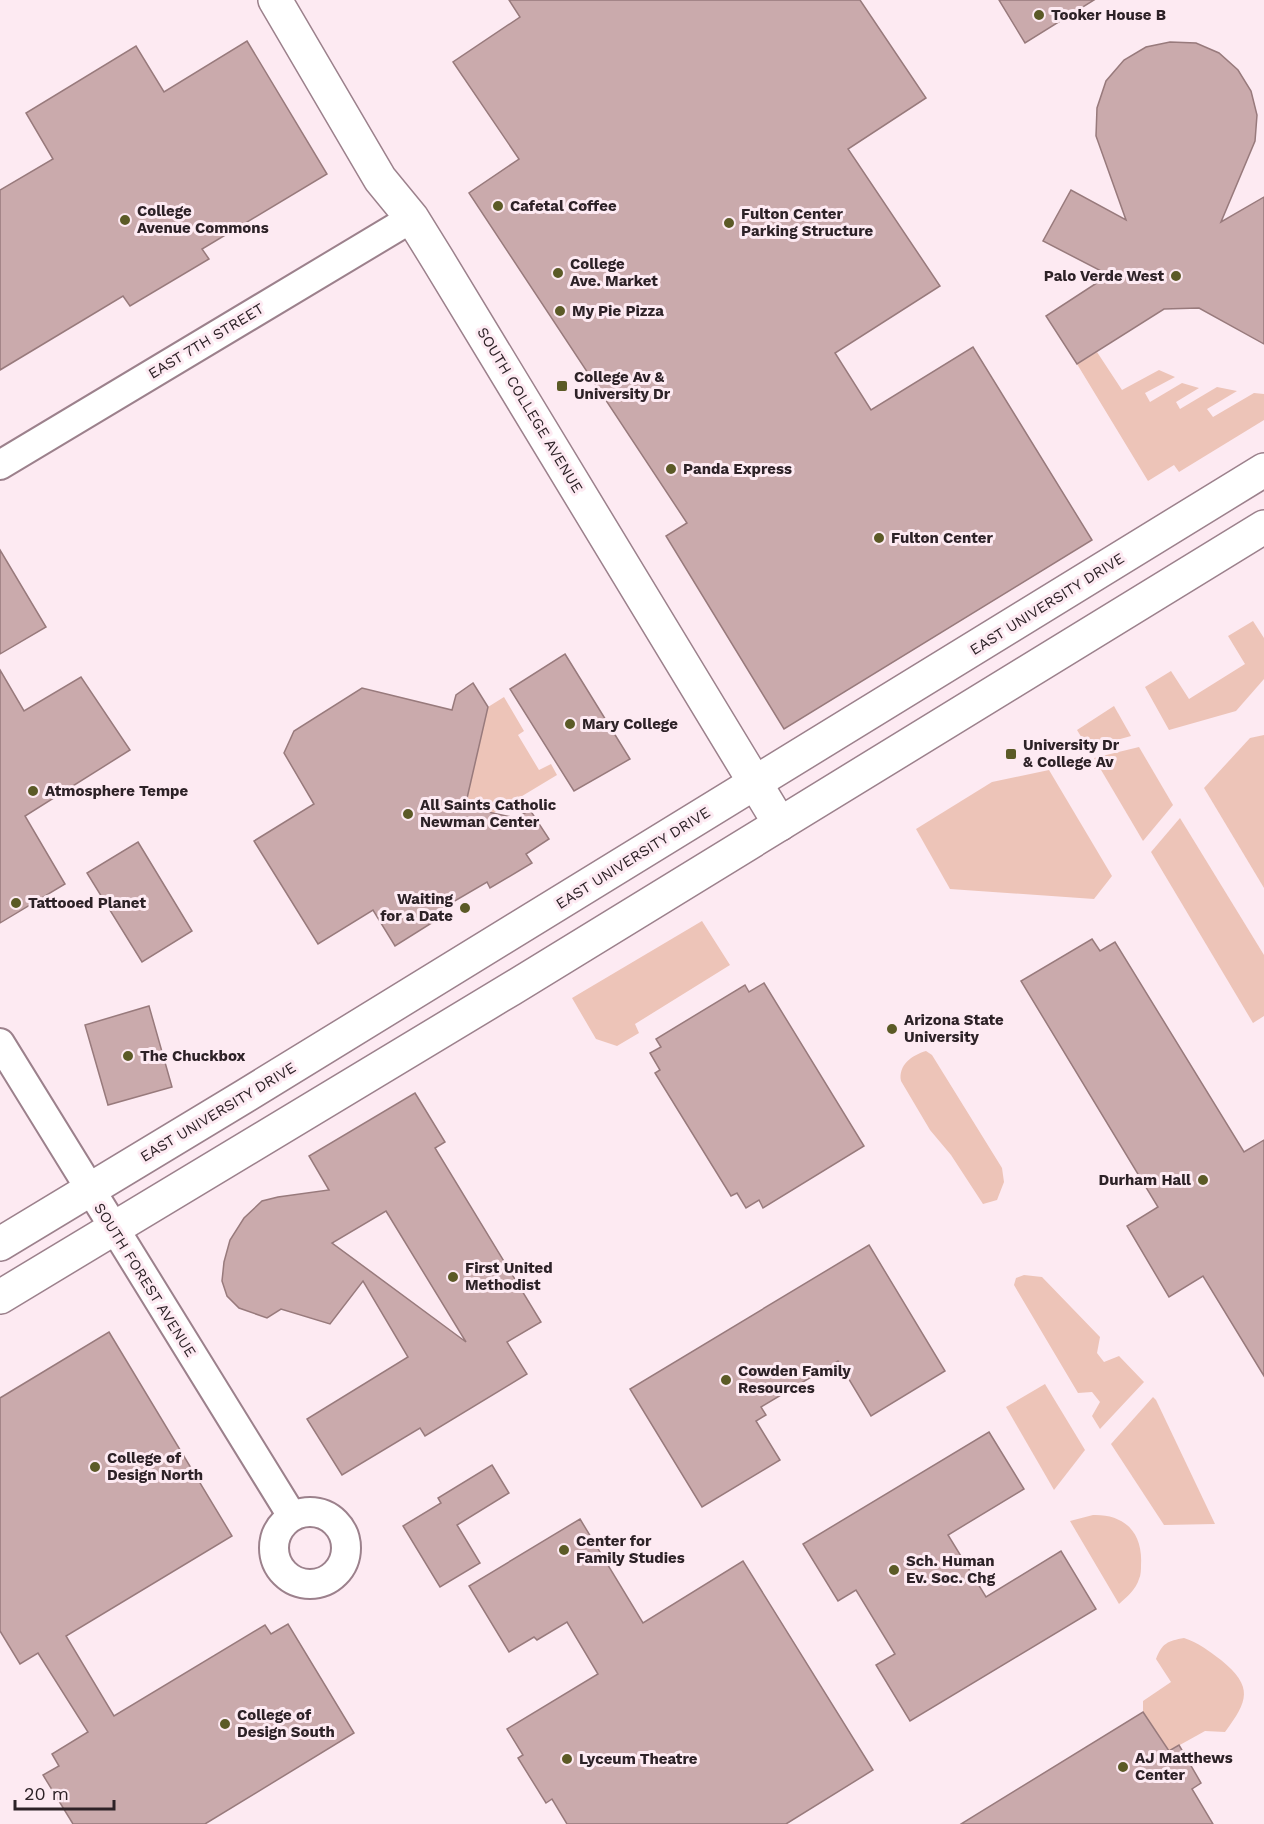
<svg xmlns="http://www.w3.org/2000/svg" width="1264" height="1824" font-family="'Work Sans',sans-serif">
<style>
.green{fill:#edc4b8}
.building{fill:#caaaac;stroke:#987a7c;stroke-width:1.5;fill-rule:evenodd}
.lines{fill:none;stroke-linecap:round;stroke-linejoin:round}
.street-casing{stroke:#9c818c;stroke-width:32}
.secondary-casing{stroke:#9c818c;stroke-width:36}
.street{stroke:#fff;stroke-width:28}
.secondary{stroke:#fff;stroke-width:33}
.poi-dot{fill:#5b5a26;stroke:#fdeaf2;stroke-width:2}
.labels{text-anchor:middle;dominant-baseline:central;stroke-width:6;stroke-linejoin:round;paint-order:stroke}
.poi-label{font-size:15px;font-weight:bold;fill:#2d2227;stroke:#fdeaf2;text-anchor:start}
.street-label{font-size:15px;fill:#2d2227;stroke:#fdeaf2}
</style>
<rect width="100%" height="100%" fill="#fdeaf2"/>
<g class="green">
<path d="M 1097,352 L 1122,390 L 1159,370 L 1175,377 L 1145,393 L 1150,402 L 1182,383 L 1199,388 L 1176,402 L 1180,409 L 1217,387 L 1237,391 L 1207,409 L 1213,417 L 1254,393 L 1264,394 L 1264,420 L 1179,472 L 1174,465 L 1148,481 L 1077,364 Z"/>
<path d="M 1253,621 L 1264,638 L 1264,679 L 1236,711 L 1169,730 L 1145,687 L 1171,671 L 1189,699 L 1245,664 L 1228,636 Z"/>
<path d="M 504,697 L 524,731 L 518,735 L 539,770 L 551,764 L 557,775 L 492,814 L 465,807 L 488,707 Z"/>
<path d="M 1114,706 L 1131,736 L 1088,748 L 1077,730 Z"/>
<path d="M 1264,735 L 1264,888 L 1204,788 L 1250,738 Z"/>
<path d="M 1139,747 L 1173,805 L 1143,841 L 1094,758 Z"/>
<path d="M 1049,770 L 1112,876 L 1094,899 L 950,889 L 916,829 L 992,782 Z"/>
<path d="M 1180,818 L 1264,955 L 1264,1016 L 1253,1023 L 1151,852 Z"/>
<path d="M 702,921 L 730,965 L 635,1024 L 639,1033 L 617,1046 L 596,1039 L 572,998 Z"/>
<path d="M 926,1051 L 932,1055 L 1002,1168 L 1004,1182 L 997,1200 L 983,1204 L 951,1155 L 930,1130 L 901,1081 C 898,1065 912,1055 926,1051 Z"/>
<path d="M 1024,1275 L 1042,1277 L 1100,1337 L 1097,1353 L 1104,1362 L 1119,1356 L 1144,1382 L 1100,1429 L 1092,1416 L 1100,1402 L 1092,1392 L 1078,1393 L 1014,1285 L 1016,1278 Z"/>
<path d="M 1045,1384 L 1085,1450 L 1054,1490 L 1006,1407 Z"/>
<path d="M 1153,1397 L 1156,1400 L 1215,1524 L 1164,1525 L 1111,1444 Z"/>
<path d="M 1093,1515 C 1125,1514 1143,1533 1141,1565 C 1141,1569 1141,1575 1139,1579 C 1136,1589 1127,1597 1119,1604 L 1070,1521 Z"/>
<path d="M 1184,1638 C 1199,1643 1209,1651 1221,1660 C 1254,1687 1248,1701 1225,1732 L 1205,1731 L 1169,1751 L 1143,1712 L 1143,1701 L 1171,1682 L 1156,1659 C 1162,1643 1168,1641 1184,1638 Z"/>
</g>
<g class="building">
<path d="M 509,0 L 860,0 L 926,98 L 848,149 L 940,286 L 835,353 L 871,410 L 973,347 L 1092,540 L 784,729 L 666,536 L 687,523 L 469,193 L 519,159 L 453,62 L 520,17 Z"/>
<path d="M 999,0 L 1094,0 L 1025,43 Z"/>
<path d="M 247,41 L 327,174 L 202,249 L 209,259 L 130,306 L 123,296 L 0,370 L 0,190 L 53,159 L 26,113 L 136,46 L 164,92 Z"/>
<path d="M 1170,42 L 1196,43 L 1219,53 L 1238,70 L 1251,91 L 1257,115 L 1255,141 L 1221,222 L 1264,197 L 1264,344 L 1199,308 L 1164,309 L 1077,364 L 1046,316 L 1109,275 L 1043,241 L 1071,190 L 1126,220 L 1096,136 L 1097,108 L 1106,81 L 1124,60 L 1146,47 Z"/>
<path d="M 0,550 L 46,627 L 0,654 Z"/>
<path d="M 565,654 L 630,759 L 574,791 L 510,689 Z"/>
<path d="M 0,670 L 24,711 L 81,677 L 130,750 L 25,816 L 65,884 L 0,923 Z"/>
<path d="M 473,683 L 488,707 L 465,807 L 516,818 L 530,810 L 549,839 L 526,854 L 532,863 L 490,888 L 487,882 L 434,913 L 438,919 L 395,946 L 373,910 L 318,944 L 254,841 L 314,804 L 284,753 L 294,731 L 362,688 L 452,710 L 456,695 Z"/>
<path d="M 138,842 L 192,931 L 142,962 L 87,873 Z"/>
<path d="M 1092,939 L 1100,951 L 1115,942 L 1244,1152 L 1264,1140 L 1264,1376 L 1203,1276 L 1169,1297 L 1127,1226 L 1158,1207 L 1021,981 Z"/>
<path d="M 764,983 L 864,1146 L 763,1208 L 759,1200 L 746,1208 L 737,1193 L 731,1196 L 655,1073 L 660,1070 L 650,1053 L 661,1047 L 656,1039 L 745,985 L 749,992 Z"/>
<path d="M 149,1006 L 172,1087 L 108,1105 L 85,1025 Z"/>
<path d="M 415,1093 L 445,1142 L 435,1148 L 541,1322 L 507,1342 L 527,1374 L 425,1436 L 420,1428 L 342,1475 L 307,1419 L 408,1357 L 363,1281 L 330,1324 L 281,1309 L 267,1318 L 239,1308 L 227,1296 L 222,1281 L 224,1262 L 230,1240 L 244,1218 L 262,1201 L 278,1197 L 329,1190 L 309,1156 ZM 386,1211 L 466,1342 L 332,1243 Z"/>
<path d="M 869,1245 L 945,1371 L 871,1416 L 838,1361 L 761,1407 L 766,1415 L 756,1421 L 780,1460 L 702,1507 L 630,1389 Z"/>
<path d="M 109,1332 L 232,1536 L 66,1636 L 114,1716 L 265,1625 L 271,1634 L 288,1624 L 354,1733 L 205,1824 L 73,1824 L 43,1775 L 59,1766 L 52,1754 L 88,1732 L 38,1653 L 20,1664 L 0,1631 L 0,1398 Z"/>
<path d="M 989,1432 L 1024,1489 L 948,1535 L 986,1597 L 1061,1551 L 1096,1609 L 910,1721 L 876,1665 L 895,1654 L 856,1590 L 838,1601 L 803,1544 Z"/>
<path d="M 492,1465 L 509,1493 L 457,1525 L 480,1563 L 440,1587 L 403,1526 L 441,1503 L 438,1498 Z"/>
<path d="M 580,1519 L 643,1623 L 743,1561 L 873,1770 L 786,1824 L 567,1824 L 552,1799 L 546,1803 L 518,1758 L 523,1755 L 507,1729 L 598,1674 L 567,1622 L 537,1640 L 534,1637 L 509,1652 L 469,1586 Z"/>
<path d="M 1143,1712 L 1169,1751 L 1179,1745 L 1201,1783 L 1192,1789 L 1213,1824 L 961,1824 Z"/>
</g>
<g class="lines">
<defs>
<g id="street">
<path d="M 0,465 L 412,218"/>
<path d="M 0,1043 L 292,1516"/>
<circle cx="310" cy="1548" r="36"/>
</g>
<g id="secondary">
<path d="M 275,0 L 380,179 L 412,218 L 438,260 L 780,824"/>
<path d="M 0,1244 L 245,1096 L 1264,470"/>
<path d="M 0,1297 L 511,989 L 1264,527"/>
</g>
</defs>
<use href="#street" class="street-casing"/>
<use href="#secondary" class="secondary-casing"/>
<use href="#street" class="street"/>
<use href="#secondary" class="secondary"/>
</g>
<g class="poi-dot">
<circle cx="1039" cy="15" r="6"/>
<circle cx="498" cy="206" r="6"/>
<circle cx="125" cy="220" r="6"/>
<circle cx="729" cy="223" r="6"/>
<circle cx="558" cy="273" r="6"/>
<circle cx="1176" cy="276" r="6"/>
<circle cx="560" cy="311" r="6"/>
<rect x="556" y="380" width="12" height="12" rx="3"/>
<circle cx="671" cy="469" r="6"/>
<circle cx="879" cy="538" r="6"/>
<circle cx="570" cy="724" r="6"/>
<rect x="1005" y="748" width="12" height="12" rx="3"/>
<circle cx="33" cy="791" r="6"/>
<circle cx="408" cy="814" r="6"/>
<circle cx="16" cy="903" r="6"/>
<circle cx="465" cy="908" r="6"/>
<circle cx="892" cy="1029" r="6"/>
<circle cx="128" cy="1056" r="6"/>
<circle cx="1203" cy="1180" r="6"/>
<circle cx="453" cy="1277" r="6"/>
<circle cx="726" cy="1380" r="6"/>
<circle cx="95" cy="1467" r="6"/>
<circle cx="564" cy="1550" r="6"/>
<circle cx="894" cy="1570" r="6"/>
<circle cx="225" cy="1724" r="6"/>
<circle cx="567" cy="1759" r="6"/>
<circle cx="1123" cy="1767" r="6"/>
</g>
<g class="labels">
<g class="poi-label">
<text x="1051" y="15">Tooker House B</text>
<text x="510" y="206">Cafetal Coffee</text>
<text x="137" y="211">College<tspan x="137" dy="17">Avenue Commons</tspan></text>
<text x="741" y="214">Fulton Center<tspan x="741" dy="17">Parking Structure</tspan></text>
<text x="570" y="264">College<tspan x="570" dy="17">Ave. Market</tspan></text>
<text x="1164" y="276" text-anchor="end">Palo Verde West</text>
<text x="572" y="311">My Pie Pizza</text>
<text x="574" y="377">College Av &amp;<tspan x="574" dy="17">University Dr</tspan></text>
<text x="683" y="469">Panda Express</text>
<text x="891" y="538">Fulton Center</text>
<text x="582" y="724">Mary College</text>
<text x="1023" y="745">University Dr<tspan x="1023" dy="17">&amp; College Av</tspan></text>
<text x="45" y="791">Atmosphere Tempe</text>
<text x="420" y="805">All Saints Catholic<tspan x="420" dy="17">Newman Center</tspan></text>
<text x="453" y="899" text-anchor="end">Waiting<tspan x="453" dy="17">for a Date</tspan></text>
<text x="28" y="903">Tattooed Planet</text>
<text x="904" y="1020">Arizona State<tspan x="904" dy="17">University</tspan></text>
<text x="140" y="1056">The Chuckbox</text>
<text x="1191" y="1180" text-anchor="end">Durham Hall</text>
<text x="465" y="1268">First United<tspan x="465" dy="17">Methodist</tspan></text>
<text x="738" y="1371">Cowden Family<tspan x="738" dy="17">Resources</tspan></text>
<text x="107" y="1458">College of<tspan x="107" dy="17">Design North</tspan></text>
<text x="576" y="1541">Center for<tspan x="576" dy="17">Family Studies</tspan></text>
<text x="906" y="1561">Sch. Human<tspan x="906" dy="17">Ev. Soc. Chg</tspan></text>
<text x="237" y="1715">College of<tspan x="237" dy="17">Design South</tspan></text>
<text x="1135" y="1758">AJ Matthews<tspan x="1135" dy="17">Center</tspan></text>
<text x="579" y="1759">Lyceum Theatre</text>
</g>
<g class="street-label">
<text transform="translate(206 341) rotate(-31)">EAST 7TH STREET</text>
<text transform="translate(530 410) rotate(59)">SOUTH COLLEGE AVENUE</text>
<text transform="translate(1047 604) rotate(-32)">EAST UNIVERSITY DRIVE</text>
<text transform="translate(633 858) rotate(-32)">EAST UNIVERSITY DRIVE</text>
<text transform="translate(218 1112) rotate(-31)">EAST UNIVERSITY DRIVE</text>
<text transform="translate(145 1280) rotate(58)">SOUTH FOREST AVENUE</text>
</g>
</g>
<path d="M15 1800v9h99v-9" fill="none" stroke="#2d2227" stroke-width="3"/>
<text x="24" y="1800" font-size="18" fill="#2d2227" stroke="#fdeaf2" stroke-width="4.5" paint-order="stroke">20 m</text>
</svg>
